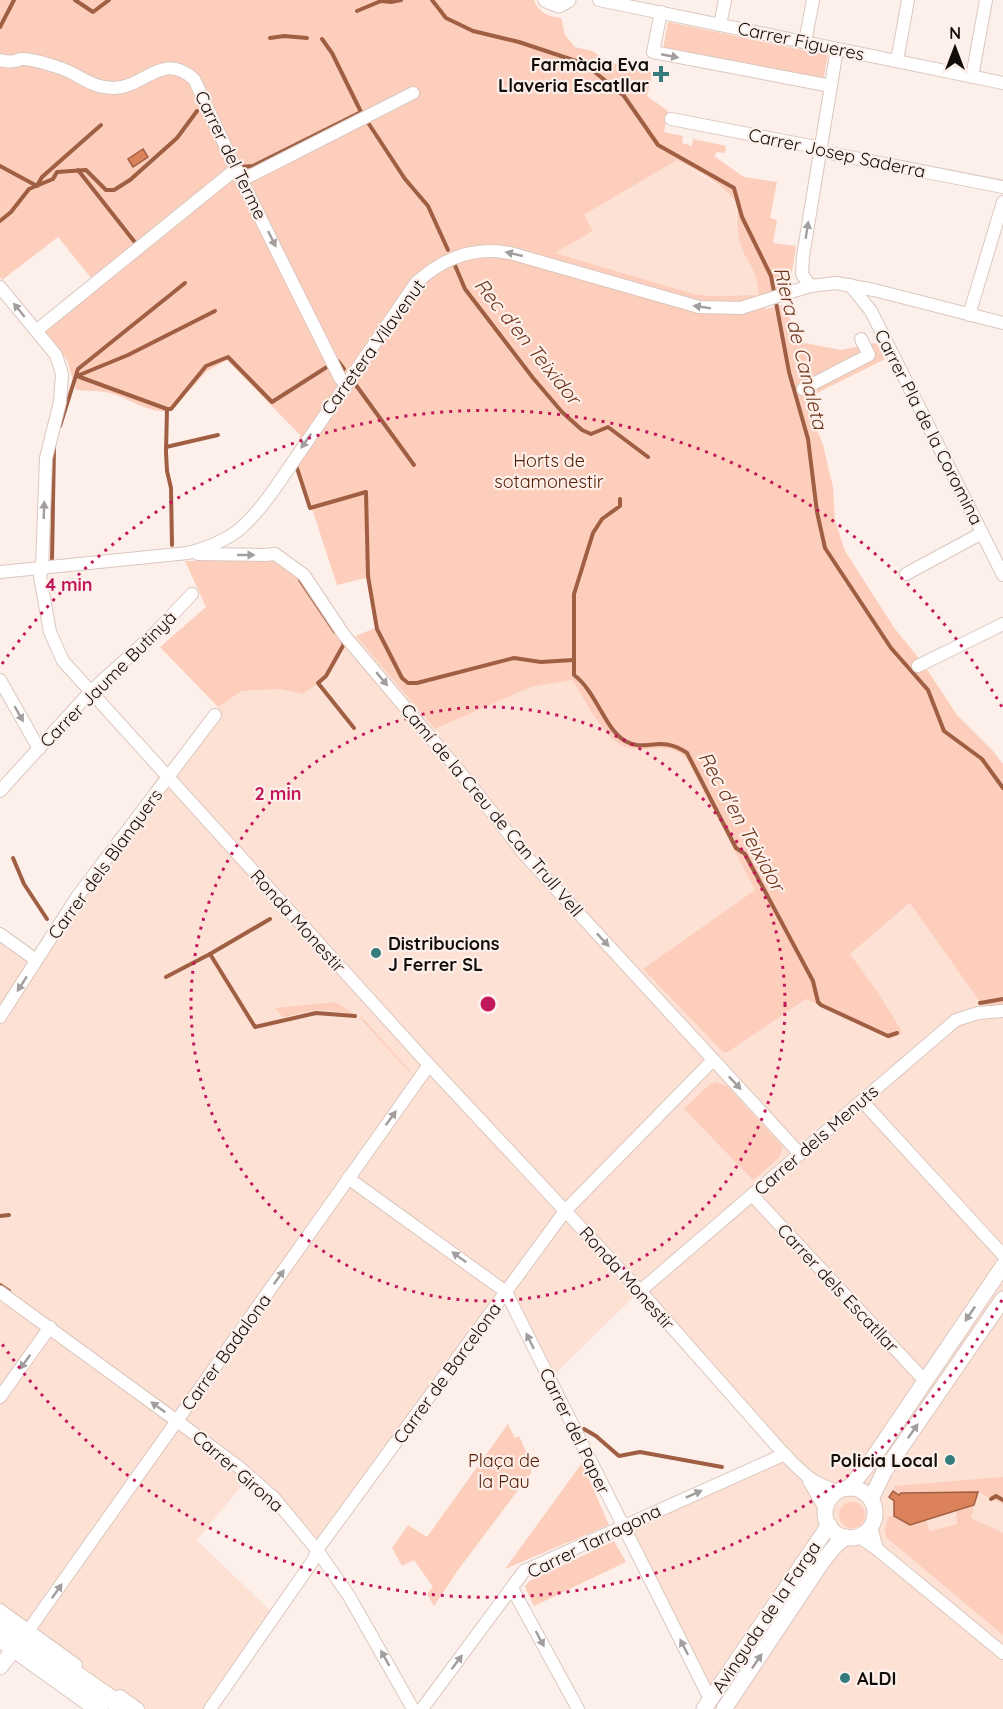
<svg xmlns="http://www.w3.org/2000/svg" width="1003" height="1709" font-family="Quicksand,sans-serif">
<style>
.built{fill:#fee1d5}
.green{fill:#fccebb;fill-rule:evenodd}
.water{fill:#dc825b;stroke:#a05f43;stroke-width:1.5}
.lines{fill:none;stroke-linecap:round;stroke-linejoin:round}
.stream{stroke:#a05f43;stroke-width:4}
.minor-casing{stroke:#dbc7be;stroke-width:14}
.tertiary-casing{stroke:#dbc7be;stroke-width:17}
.secondary-casing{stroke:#dbc7be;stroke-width:20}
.minor{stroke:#fff;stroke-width:12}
.tertiary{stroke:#fff;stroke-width:15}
.secondary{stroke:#fff;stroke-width:18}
.oneway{fill:#a19e9d}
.ring{fill:none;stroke:#c2185b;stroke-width:3;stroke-dasharray:3 6}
.poi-dot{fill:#347c7b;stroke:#fdf0eb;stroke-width:2}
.labels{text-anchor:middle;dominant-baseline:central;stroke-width:4.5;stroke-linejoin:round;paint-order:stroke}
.street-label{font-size:18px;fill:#130d0a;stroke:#fdf0eb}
.poi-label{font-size:18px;font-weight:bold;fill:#130d0a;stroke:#fdf0eb;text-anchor:end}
.park-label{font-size:18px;fill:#541b00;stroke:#fdf0eb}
.water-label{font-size:20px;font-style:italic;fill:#70351b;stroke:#fdf0eb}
.centre{fill:#c2185b;stroke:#fdf0eb;stroke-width:3}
.ring-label{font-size:18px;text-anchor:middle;font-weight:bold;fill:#c2185b;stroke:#fdf0eb;stroke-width:4.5;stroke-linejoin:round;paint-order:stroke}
</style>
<rect width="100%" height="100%" fill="#fdf0eb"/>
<g class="built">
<path d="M 677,160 L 726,190 L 736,205 L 737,232 L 740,245 L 758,279 L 760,295 L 708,296 L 694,294 L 554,253 L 592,232 L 583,216 Z"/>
<path d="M 356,636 L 435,729 L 531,687 L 572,680 L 601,727 L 634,748 L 665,747 L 679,751 L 686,758 L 755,890 L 723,1052 L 728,1052 L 806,999 L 819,1006 L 903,1033 L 877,991 L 850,954 L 911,903 L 985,1009 L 1003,1006 L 1003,1709 L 711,1709 L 622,1526 L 783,1453 L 640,1291 L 549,1380 L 506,1292 L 317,1550 L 249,1477 L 197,1540 L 275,1615 L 210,1709 L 127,1709 L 0,1617 L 0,934 L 37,960 L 161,772 L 218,707 L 242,691 L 280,689 L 303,694 L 344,641 Z"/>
</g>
<g class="green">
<path d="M 0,0 L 534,0 C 539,13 548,16 561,18 L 565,35 L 575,47 L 592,51 L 608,62 L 653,72 L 647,96 L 668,111 L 664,132 L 683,136 L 682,143 L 692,146 L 693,139 L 726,146 L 725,153 L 717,152 L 714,156 L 744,177 L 777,182 L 770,218 L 777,220 L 773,243 L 796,246 C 790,282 795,283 760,296 L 765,309 L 787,304 L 794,341 L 841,350 L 874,343 L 877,344 L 885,359 L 805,399 L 823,445 L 833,487 L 835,520 L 845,551 L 895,629 L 922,662 L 957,715 L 993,751 L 1003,764 L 1003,1005 L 985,1009 L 910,903 L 850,954 L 877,991 L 903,1033 L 890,1039 L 806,999 L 728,1052 L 723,1052 L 643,969 L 755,890 L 686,758 C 667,738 640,757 619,744 C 600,732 585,699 572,680 L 531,687 L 435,729 L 356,636 L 375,628 L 366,578 L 337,585 L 297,463 L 300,435 L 227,360 L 207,371 L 171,411 C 150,414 132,400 113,394 C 102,390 87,391 76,390 L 67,360 L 42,328 L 96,284 L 58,237 L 2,280 L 0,277 ZM 677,160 C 694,170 730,186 736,205 C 739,217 735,231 740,243 C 747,265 757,267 759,295 L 708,296 L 694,294 L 555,253 L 593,231 L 584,215 Z"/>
<path d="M 668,22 L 828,55 L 823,81 L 663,49 Z"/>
<path d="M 185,561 L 277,561 L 296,575 L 344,641 L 325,678 L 303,694 L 280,689 L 242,691 L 218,707 L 160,647 L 206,607 Z"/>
<path d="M 335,1002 L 353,1013 L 317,1010 L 283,1017 L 275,1008 Z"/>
<path d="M 361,1016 L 410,1071 L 409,1072 L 360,1018 Z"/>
<path d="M 716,1082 L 727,1086 L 783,1147 L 779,1158 L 753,1180 L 684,1109 L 710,1084 Z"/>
<path d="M 508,1424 L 515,1438 L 519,1436 L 531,1462 L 531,1473 L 458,1570 L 434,1606 L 427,1594 L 433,1587 L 414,1560 L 402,1566 L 392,1548 L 408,1525 L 427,1537 Z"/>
<path d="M 582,1463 L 609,1525 L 505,1569 Z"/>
<path d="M 1003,1477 L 1003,1504 L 978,1492 L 899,1495 L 893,1491 L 895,1486 Z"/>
<circle cx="852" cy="1515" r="13"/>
<path d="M 974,1505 L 971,1518 L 1003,1533 L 1003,1635 L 886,1537 L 885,1530 L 888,1517 L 894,1516 L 910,1525 L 926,1520 L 930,1531 L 957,1524 L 956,1510 Z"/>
<path d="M 614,1541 L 626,1562 L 534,1606 L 525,1587 L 529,1581 Z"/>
</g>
<g class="water">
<path d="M 143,149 L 148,157 L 133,167 L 128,159 Z"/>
<path d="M 893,1491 L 899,1495 L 901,1493 L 978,1492 L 974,1505 L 910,1525 L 894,1516 L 894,1501 L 889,1497 Z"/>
</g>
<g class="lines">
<g class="stream">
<path d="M 75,0 L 93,12 L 109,0"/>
<path d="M 432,0 L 446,18 L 473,31 L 519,42 L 585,64 L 624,96 L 658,145 L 734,188 L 742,217 L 771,276 L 789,372 L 808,439 L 817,512 L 825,548 L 891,648 L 928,690 L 944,731 L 982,759 L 1003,788"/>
<path d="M 357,11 L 381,1 L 391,2 L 401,0"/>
<path d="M 0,27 L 14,0"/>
<path d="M 270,38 L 284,36 L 307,38"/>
<path d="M 322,39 L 332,53 L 361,112"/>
<path d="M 365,118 L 405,179 L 428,206 L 448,250"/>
<path d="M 0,166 L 37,186 L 42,177 L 101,125"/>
<path d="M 239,167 L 253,166 L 361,112"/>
<path d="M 78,170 L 137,245"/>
<path d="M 0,221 L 11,212 L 29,189 L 53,179 L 57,172 L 86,170 L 106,190 L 114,190 L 130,180 L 177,138 L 197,111"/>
<path d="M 454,263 L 465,289 L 533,378 L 562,412 L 582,430 L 591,434 L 608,427 L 648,457"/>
<path d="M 338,361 L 344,369"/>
<path d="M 77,376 L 167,409 L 171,409 L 206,366 L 228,357 L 272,402 L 330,365"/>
<path d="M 77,376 L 128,355 L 215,311"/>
<path d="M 353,381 L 414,465"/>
<path d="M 167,409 L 166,452 L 167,471 L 171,488 L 172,545"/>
<path d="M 60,426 L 78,369 L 185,283"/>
<path d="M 166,447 L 218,435"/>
<path d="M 296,465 L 310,508 L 366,492 L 368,576 L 377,629 L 402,678 L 408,683 L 417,683 L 514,658 L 541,662 L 573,660"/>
<path d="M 620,499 L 620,506 L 602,519 L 593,533 L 574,594 L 574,675 C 596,691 604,728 625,741 C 646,753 660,734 687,753 L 736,848 L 745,854 L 813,981 L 818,1002 L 821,1005 L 888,1036 L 897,1033"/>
<path d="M 52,560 L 54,447"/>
<path d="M 300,580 L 335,632"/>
<path d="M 342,640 L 344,644 L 326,676 L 318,683 L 354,728"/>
<path d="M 13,858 L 24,884 L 47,919"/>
<path d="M 210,954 L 270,919"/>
<path d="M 166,977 L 210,954 L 255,1027 L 316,1013 L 355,1016"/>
<path d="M 980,1003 L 1003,999"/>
<path d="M 0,1216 L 9,1215"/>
<path d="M 0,1285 L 9,1291"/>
<path d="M 584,1429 L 596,1436 L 619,1456 L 640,1452 L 722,1467"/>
<path d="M 991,1499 L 996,1496 L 1003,1500"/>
</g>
<defs>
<g id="minor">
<path d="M 599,0 L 1003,83"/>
<path d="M 661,12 L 653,52 L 831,86"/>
<path d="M 720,25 L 725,0"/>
<path d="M 805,42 L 813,0"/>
<path d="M 0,60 C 4,61 10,62 14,61 C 21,61 15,59 22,59 C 35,59 51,65 63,69 C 81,76 92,88 114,88 C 146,87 161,51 194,79 L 236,169 L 340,378 L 345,384"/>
<path d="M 897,61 L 908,0"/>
<path d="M 972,77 L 986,0"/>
<path d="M 671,119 L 816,147 L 819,151 L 1003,187"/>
<path d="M 242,180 L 413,93"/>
<path d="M 850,285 L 871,311 L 1003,575"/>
<path d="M 810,286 L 802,274 L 803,256 L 837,49"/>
<path d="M 0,287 L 56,355 L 62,374 L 60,402 L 46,458 L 42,568 L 40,576 L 50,632 L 63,661 L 429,1065 L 640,1291 L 783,1453 C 803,1473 811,1484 839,1491"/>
<path d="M 969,315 L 1003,202"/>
<path d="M 36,331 L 236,169"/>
<path d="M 803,389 L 869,355 L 861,339"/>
<path d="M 198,554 L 265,555 L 275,554 L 304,575 L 344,635 L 470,784 L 525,855 L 800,1154"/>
<path d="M 0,572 L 188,553 C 232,541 247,527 273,491 L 416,283 C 443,258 473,246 510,253 L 699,307 L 741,308 L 810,286 L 836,283 L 874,290 L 1003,323"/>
<path d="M 906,574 L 982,533"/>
<path d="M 918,666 L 1003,624"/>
<path d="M 0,680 L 39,749"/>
<path d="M 0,791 L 90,692 L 156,632 L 192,594"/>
<path d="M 0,934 L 36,960"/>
<path d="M 0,1017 L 77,897 L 215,715"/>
<path d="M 862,1101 L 1003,1255"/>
<path d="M 348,1178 L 506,1292 L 710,1699"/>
<path d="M 752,1195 L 925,1381"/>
<path d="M 640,1291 L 956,1020 L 978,1013 L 1003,1011"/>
<path d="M 0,1292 L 177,1421 L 240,1468 L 274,1498 L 317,1550 L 349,1596 L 413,1709"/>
<path d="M 0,1397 L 50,1327"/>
<path d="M 809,1481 L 826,1510"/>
<path d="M 871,1527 L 877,1549"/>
<path d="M 858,1536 L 877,1549 L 1003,1653"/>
<path d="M 512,1588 L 578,1709"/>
<path d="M 0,1610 L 76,1665"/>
<path d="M 23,1638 L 429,1065"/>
<path d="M 120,1696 L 138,1709"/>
<path d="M 210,1709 L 314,1559 L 317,1550 L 565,1211 L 713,1060"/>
<path d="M 422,1709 L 524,1571 L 785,1454"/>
</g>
<g id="tertiary">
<path d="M 546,0 L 559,5 L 568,0"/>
<path d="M 849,1488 L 871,1461 L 1003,1266"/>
<circle cx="850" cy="1513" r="25"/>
<path d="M 871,1499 L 884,1472 L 1003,1299"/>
<path d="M 0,1667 L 21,1641"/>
<path d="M 704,1709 L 829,1525"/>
<path d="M 724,1709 L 822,1562 L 836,1545 L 846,1537"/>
</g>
<g id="secondary">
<path d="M 0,1622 L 125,1709"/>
<path d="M 0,1638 L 99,1709"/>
</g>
</defs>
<use href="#minor" class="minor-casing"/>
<use href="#tertiary" class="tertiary-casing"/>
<use href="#secondary" class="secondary-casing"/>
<use href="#minor" class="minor"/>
<use href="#tertiary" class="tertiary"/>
<use href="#secondary" class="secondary"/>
</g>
<defs><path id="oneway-solid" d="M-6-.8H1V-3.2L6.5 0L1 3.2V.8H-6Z" transform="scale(1.5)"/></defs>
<g class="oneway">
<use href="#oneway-solid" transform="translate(670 56) rotate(11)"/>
<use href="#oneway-solid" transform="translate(807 230) rotate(-81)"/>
<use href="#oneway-solid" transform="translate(272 239) rotate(64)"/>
<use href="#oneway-solid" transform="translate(514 254) rotate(-167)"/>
<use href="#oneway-solid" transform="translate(702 307) rotate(-171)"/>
<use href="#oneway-solid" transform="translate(19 310) rotate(-129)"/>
<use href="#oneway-solid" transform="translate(306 441) rotate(125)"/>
<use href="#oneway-solid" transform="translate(44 510) rotate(-88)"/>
<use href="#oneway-solid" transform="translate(246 555)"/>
<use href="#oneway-solid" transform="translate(382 679) rotate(50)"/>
<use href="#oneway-solid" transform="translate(19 714) rotate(60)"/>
<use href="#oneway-solid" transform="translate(603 940) rotate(47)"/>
<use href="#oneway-solid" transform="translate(22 984) rotate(123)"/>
<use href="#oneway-solid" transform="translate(735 1083) rotate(47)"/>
<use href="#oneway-solid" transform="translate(391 1118) rotate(-54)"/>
<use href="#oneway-solid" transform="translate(459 1257) rotate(-144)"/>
<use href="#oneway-solid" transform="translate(279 1277) rotate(-54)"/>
<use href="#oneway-solid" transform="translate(970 1314) rotate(124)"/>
<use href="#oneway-solid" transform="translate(530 1341) rotate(-116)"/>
<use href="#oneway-solid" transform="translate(25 1362) rotate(126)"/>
<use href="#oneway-solid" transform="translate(158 1407) rotate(-144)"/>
<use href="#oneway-solid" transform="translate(913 1431) rotate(-55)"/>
<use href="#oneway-solid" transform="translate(694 1494) rotate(-24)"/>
<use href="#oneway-solid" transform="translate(57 1591) rotate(-55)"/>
<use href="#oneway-solid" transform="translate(540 1639) rotate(62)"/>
<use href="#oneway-solid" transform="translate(684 1647) rotate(-117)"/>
<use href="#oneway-solid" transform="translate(385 1658) rotate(-119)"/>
<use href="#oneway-solid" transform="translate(757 1661) rotate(-56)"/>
<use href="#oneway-solid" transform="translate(457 1662) rotate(-53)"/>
</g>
<g class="ring">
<circle cx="488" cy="1004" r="297"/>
<path d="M1002 1300A593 593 0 0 1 2 1344M2 664A593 593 0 0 1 1002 707"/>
</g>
<g class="poi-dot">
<path d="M658 65h6v6h6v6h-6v6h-6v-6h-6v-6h6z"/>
<circle cx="376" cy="953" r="6"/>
<circle cx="950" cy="1460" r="6"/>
<circle cx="845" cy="1678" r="6"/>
</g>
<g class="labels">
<g class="street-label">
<text transform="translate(801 41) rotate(12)">Carrer Figueres</text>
<text transform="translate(837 153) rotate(12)">Carrer Josep Saderra</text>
<text transform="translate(231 155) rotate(64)">Carrer del Terme</text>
<text transform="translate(373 347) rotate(-54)">Carretera Vilavenut</text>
<text transform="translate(929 427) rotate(63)">Carrer Pla de la Coromina</text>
<text transform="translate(108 679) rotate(-45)">Carrer Jaume Butinyà</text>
<text transform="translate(492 810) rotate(50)">Camí de la Creu de Can Trull Vell</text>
<text transform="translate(105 864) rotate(-54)">Carrer dels Blanquers</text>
<text transform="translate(298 921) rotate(48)">Ronda Monestir</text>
<text transform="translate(816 1140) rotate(-41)">Carrer dels Menuts</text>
<text transform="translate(627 1278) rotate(48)">Ronda Monestir</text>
<text transform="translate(838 1288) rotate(47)">Carrer dels Escatllar</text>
<text transform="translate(226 1352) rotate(-54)">Carrer Badalona</text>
<text transform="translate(447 1373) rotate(-54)">Carrer de Barcelona</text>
<text transform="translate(575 1431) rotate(64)">Carrer del Paper</text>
<text transform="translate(238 1471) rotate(41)">Carrer Girona</text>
<text transform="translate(594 1541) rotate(-26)">Carrer Tarragona</text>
<text transform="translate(766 1617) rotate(-56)">Avinguda de la Farga</text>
</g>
<g class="poi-label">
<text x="649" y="64">Farmàcia Eva<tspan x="649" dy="21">Llaveria Escatllar</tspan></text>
<text x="388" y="943" text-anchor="start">Distribucions<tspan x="388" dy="21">J Ferrer SL</tspan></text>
<text x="938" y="1460">Policia Local</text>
<text x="857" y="1678" text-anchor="start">ALDI</text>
</g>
<g class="park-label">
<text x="549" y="460">Horts de<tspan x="549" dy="21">sotamonestir</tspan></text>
<text x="504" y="1460">Plaça de<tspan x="504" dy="21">la Pau</tspan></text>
</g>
<g class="water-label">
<text transform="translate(528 341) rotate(51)">Rec d'en Teixidor</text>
<text transform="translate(801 348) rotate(76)">Riera de Canaleta</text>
<text transform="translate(742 821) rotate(61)">Rec d'en Teixidor</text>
</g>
</g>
<circle cx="488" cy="1004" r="9" class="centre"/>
<g class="ring-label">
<text x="69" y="591">4 min</text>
<text x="278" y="800">2 min</text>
</g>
<g transform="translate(955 48)" stroke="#fdf0eb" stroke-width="4.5" paint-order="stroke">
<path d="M0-4.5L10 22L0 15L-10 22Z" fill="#130d0a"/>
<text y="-9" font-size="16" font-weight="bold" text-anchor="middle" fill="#130d0a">N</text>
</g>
</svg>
